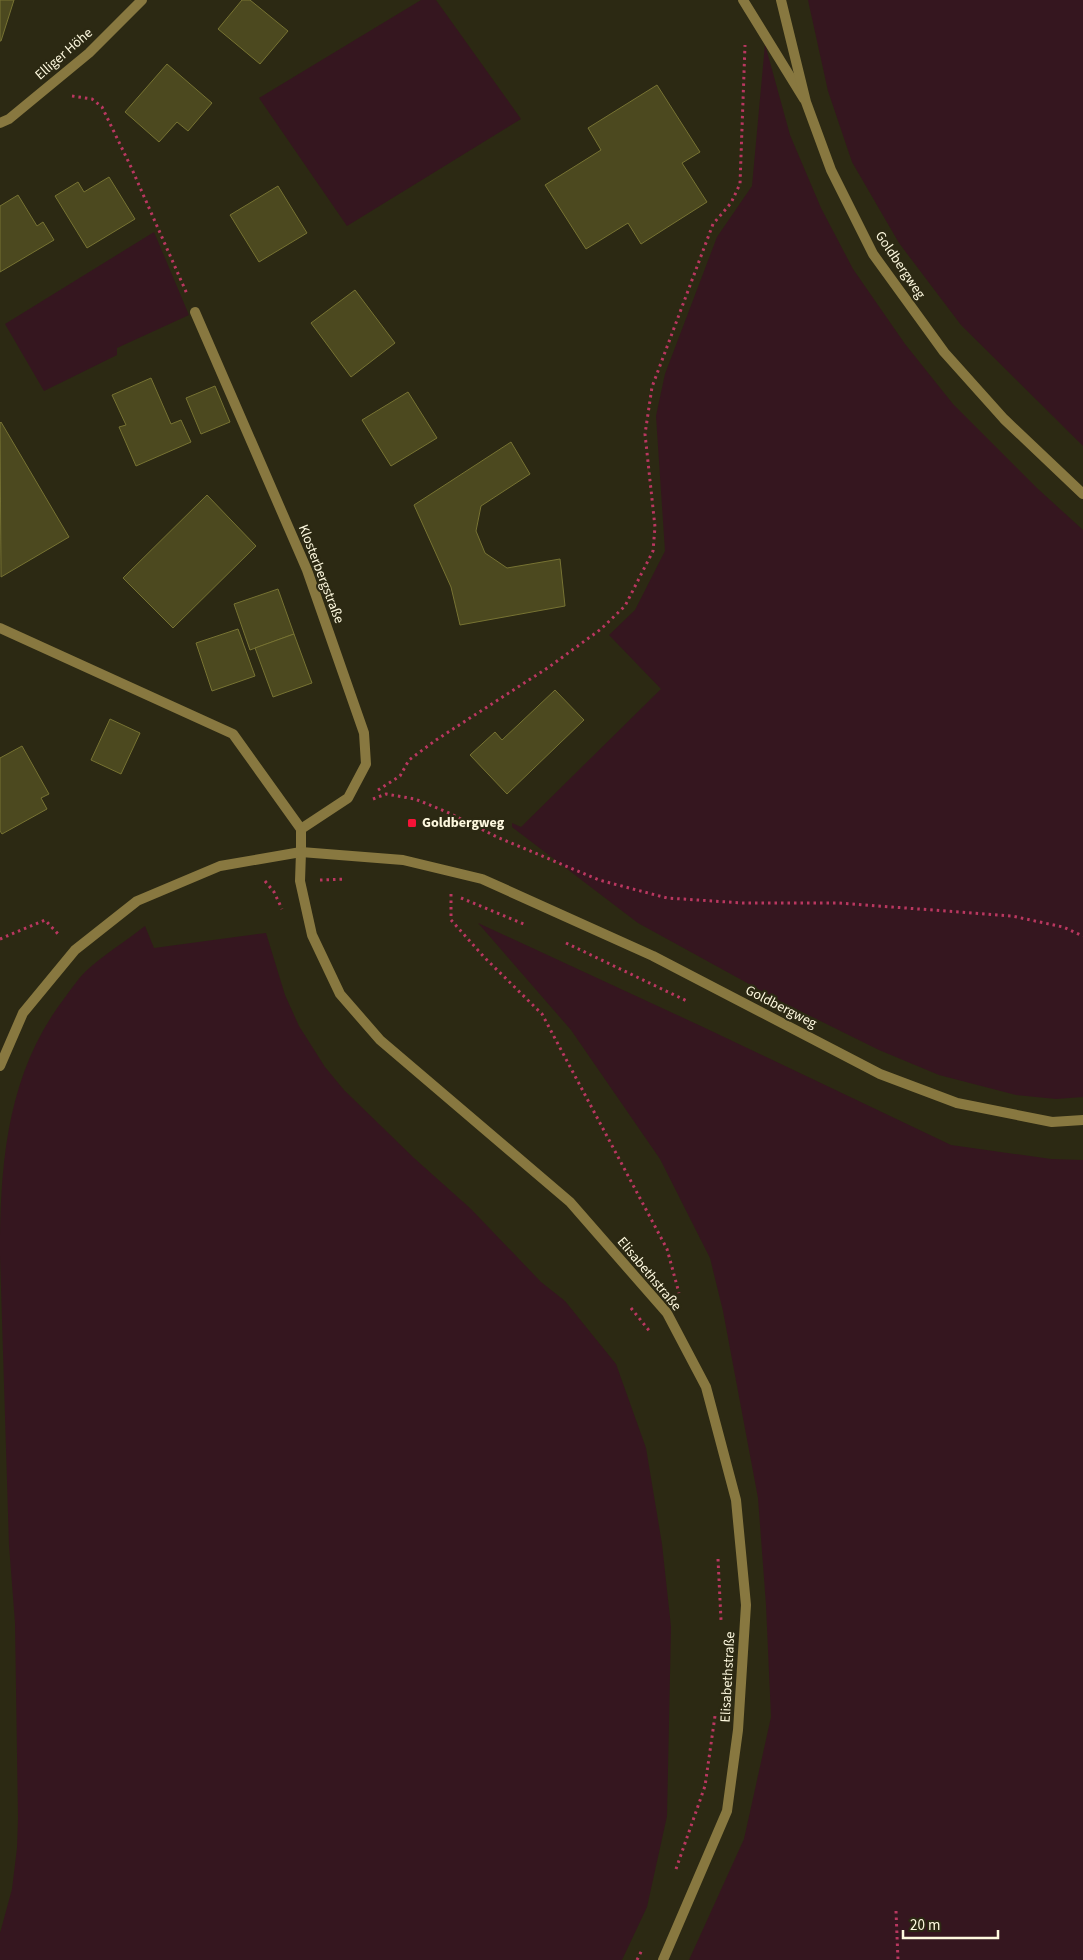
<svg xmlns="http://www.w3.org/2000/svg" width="1083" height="1960" font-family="'Source Sans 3',sans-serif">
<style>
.green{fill:#35161f}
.building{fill:#4c491f;stroke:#777333}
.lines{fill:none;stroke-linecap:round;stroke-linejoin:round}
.path{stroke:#ba3760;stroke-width:3;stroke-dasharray:2.5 4;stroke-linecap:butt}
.service{stroke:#887840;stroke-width:10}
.minor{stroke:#887840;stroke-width:10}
.tertiary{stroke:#887840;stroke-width:10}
.poi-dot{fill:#f51337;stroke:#2c2913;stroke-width:2}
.labels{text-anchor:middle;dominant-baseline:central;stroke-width:4.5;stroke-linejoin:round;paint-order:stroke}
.street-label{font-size:14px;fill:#fef9df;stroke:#2c2913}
.poi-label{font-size:14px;font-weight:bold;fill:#fef9df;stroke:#2c2913;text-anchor:start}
</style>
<rect width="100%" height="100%" fill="#2c2913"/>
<g class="green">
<path d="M 421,0 L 436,0 L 521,119 L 347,226 L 259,98 Z"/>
<path d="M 808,0 L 1083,0 L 1083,446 L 961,325 L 899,243 L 852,162 L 828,91 Z"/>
<path d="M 765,44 L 790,135 L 821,208 L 853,269 L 905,344 L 953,404 L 1038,489 L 1083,530 L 1083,1097 L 1056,1099 L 1016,1095 L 939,1075 L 879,1050 L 782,1002 L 638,923 L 512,827 L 512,823 L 521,827 L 661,689 L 609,635 L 635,610 L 665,551 L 656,416 L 665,374 L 717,237 L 752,186 Z"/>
<path d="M 154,232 L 189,315 L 117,348 L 117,355 L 44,391 L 5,324 Z"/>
<path d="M 478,923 L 703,1027 L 951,1145 L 1051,1159 L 1083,1160 L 1083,1960 L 689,1960 L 744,1839 L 771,1717 L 766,1605 L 758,1498 L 723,1311 L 710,1258 L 660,1159 L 571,1030 Z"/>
<path d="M 145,926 L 154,948 L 266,933 L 285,995 L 299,1026 L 325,1067 L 344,1090 L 414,1158 L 471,1209 L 541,1282 L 565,1301 L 616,1364 L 646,1448 L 662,1544 L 671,1627 L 667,1816 L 647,1907 L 622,1960 L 0,1960 L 0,1933 L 12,1889 L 17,1848 L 18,1818 L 15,1623 L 9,1545 L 0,1255 C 0,1162 7,1072 66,996 C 72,988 78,979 85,972 C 103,955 126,941 145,926 Z"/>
</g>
<g class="building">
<path d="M 0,0 L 14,0 L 1,41 L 0,41 Z"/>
<path d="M 242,0 L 250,0 L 288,31 L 260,64 L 218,29 Z"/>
<path d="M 167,64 L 212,103 L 188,131 L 177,122 L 159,142 L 125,112 Z"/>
<path d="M 657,85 L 700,152 L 682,163 L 707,202 L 641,244 L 628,223 L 586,249 L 545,185 L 601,150 L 588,128 Z"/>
<path d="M 109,177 L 135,219 L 87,248 L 55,196 L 78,182 L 84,192 Z"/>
<path d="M 278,186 L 307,233 L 259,262 L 230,215 Z"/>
<path d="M 18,195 L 37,226 L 43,222 L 54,240 L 0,272 L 0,206 Z"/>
<path d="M 355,290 L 395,343 L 351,377 L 311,323 Z"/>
<path d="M 151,378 L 171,424 L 181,420 L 191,442 L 136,466 L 119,427 L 126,425 L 112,395 Z"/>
<path d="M 215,386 L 230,422 L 201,434 L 186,398 Z"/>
<path d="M 408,392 L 437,438 L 391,466 L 362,420 Z"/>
<path d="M 1,422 L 69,537 L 1,577 L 0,423 Z"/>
<path d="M 511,442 L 530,474 L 481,506 L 476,531 L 485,553 L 507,568 L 560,559 L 565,606 L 460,625 L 451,587 L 414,505 Z"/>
<path d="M 207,495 L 256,546 L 173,628 L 123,578 Z"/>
<path d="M 278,589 L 294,634 L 250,650 L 234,604 Z"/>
<path d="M 238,629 L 255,676 L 212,691 L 196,643 Z"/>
<path d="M 294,634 L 312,683 L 273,697 L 255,648 Z"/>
<path d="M 555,690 L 584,720 L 507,794 L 470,755 L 495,732 L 502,740 Z"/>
<path d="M 110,719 L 140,733 L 121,774 L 91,760 Z"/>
<path d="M 22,746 L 49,794 L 41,798 L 47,809 L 2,834 L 0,831 L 0,758 Z"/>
</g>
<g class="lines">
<g class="path">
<path d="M 72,96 L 92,99 L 102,107 L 131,167 L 187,294"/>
<path d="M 378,790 L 400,776 L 409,760 L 436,740 L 549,667 L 601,629 L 625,606 L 653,551 L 655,527 L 645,434 L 652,387 L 713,224 L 731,203 L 740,184 L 745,45"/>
<path d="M 373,799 L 386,794 L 415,799 L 447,812 L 497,837 L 599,880 L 667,898 L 743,903 L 839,903 L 1012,916 L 1063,927 L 1083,936"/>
<path d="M 320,880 L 346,879"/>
<path d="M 265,881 L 274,892 L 282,909"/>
<path d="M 451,894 L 451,920 L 484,957 L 542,1014 L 667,1249 L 679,1293"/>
<path d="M 461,898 L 526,925"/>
<path d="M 0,939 L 45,920 L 59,935"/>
<path d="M 566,943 L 689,1002"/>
<path d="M 631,1308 L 651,1333"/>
<path d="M 718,1559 L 721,1620"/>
<path d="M 676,1869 L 705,1786 L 715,1716"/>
<path d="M 896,1911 L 898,1960"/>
<path d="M 637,1960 L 642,1950"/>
</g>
<path class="service" d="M 743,0 L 804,99"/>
<g class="minor">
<path d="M 0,123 L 9,119 L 89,53 L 142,0"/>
<path d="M 195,312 L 307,570 L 364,733 L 366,764 L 348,798 L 301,829"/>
<path d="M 0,628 L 233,734 L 301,829 L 301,852"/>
</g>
<g class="tertiary">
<path d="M 781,0 L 806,102 L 831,170 L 873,254 L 944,352 L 1004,419 L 1083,494"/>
<path d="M 301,852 L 300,881 L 312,935 L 340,994 L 380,1040 L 570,1202 L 667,1313 L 706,1387 L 736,1500 L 746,1605 L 738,1730 L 727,1811 L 663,1960"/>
<path d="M 0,1066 L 23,1013 L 75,950 L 137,901 L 220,866 L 301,852 L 403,860 L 482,879 L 653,956 L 880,1074 L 957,1103 L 1052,1122 L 1083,1120"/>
</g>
</g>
<rect class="poi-dot" x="407" y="818" width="10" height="10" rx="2.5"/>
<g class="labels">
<g class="street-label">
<text transform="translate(64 54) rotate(-41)">Elliger Höhe</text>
<text transform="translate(900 265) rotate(56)">Goldbergweg</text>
<text transform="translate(321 574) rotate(69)">Klosterbergstraße</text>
<text transform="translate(781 1007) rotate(27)">Goldbergweg</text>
<text transform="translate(649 1274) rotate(50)">Elisabethstraße</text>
<text transform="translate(728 1677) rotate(-87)">Elisabethstraße</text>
</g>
<g class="poi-label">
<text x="422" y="823">Goldbergweg</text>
</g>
</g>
<path d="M903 1930v8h95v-8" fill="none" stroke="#fef9df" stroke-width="2.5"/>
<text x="910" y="1930" font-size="15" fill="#fef9df" stroke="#2c2913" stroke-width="4" paint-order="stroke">20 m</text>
</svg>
